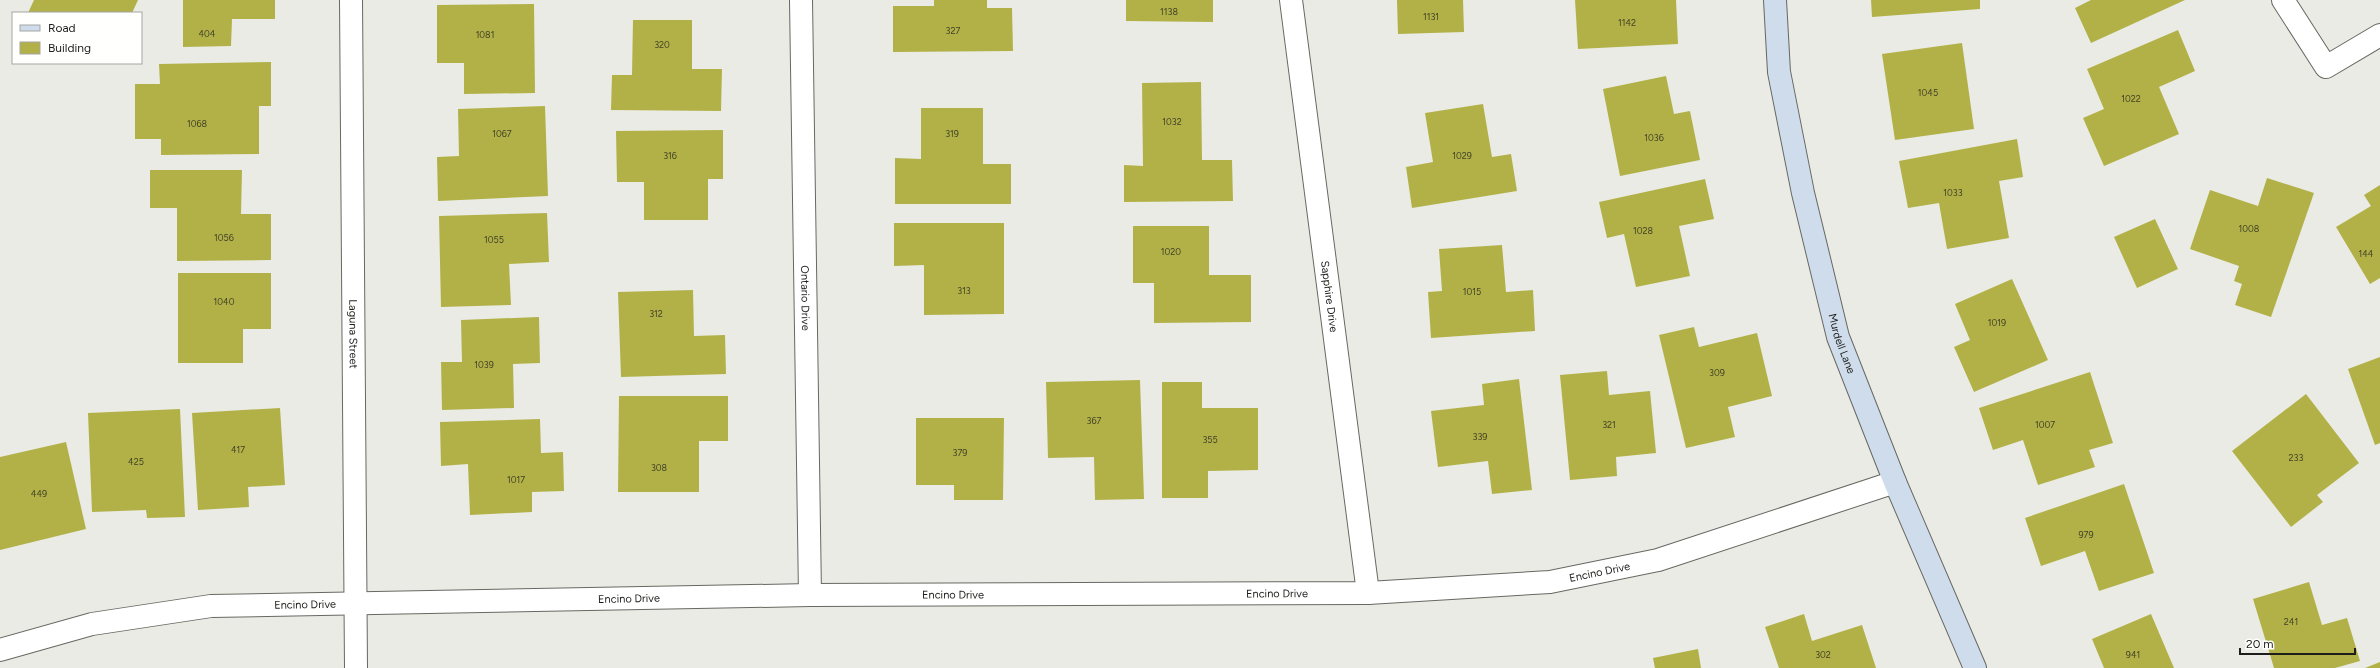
<svg xmlns="http://www.w3.org/2000/svg" width="2380" height="668" font-family="Figtree,sans-serif">
<style>
.building{fill:#b2b148}
.lines{fill:none;stroke-linecap:round;stroke-linejoin:round}
.street-casing{stroke:#686863;stroke-width:24}
.secondary-casing{stroke:#686863;stroke-width:24}
.street{stroke:#fff;stroke-width:22}
.secondary{stroke:#cedceb;stroke-width:22}
.labels{text-anchor:middle;dominant-baseline:central;stroke-width:3.5;stroke-linejoin:round;paint-order:stroke}
.number-label{font-size:9px;fill:#424226}
.street-label{font-size:11px;fill:#1d1d1b;stroke:#fffffe}
</style>
<rect width="100%" height="100%" fill="#eaebe4"/>
<g class="building">
<path d="M 34,0 L 138,0 L 132,13 L 28,13 Z"/>
<path d="M 183,0 L 275,0 L 275,19 L 232,19 L 231,46 L 183,47 Z"/>
<path d="M 934,0 L 987,0 L 987,8 L 1012,8 L 1013,51 L 893,52 L 893,6 L 934,6 Z"/>
<path d="M 1126,0 L 1213,0 L 1213,22 L 1126,21 Z"/>
<path d="M 1397,0 L 1463,0 L 1464,32 L 1398,34 Z"/>
<path d="M 1575,0 L 1676,0 L 1678,44 L 1578,49 Z"/>
<path d="M 1871,0 L 1980,0 L 1980,9 L 1872,17 Z"/>
<path d="M 2091,0 L 2185,0 L 2091,43 L 2075,8 Z"/>
<path d="M 534,4 L 535,93 L 464,94 L 464,63 L 437,63 L 437,5 Z"/>
<path d="M 633,20 L 692,20 L 692,69 L 722,69 L 721,111 L 611,110 L 612,75 L 632,75 Z"/>
<path d="M 2178,30 L 2195,71 L 2159,87 L 2179,134 L 2104,166 L 2083,118 L 2104,109 L 2087,69 Z"/>
<path d="M 1962,43 L 1974,129 L 1895,140 L 1882,54 Z"/>
<path d="M 271,62 L 271,106 L 259,106 L 259,154 L 161,155 L 161,139 L 135,139 L 135,84 L 160,84 L 159,64 Z"/>
<path d="M 1666,76 L 1674,114 L 1690,111 L 1700,160 L 1620,176 L 1603,89 Z"/>
<path d="M 1201,82 L 1202,160 L 1232,160 L 1233,201 L 1124,202 L 1124,165 L 1143,166 L 1142,83 Z"/>
<path d="M 1483,104 L 1492,157 L 1511,154 L 1517,191 L 1412,208 L 1406,167 L 1433,162 L 1425,113 Z"/>
<path d="M 545,106 L 548,196 L 438,201 L 437,157 L 459,156 L 458,109 Z"/>
<path d="M 921,108 L 983,108 L 983,164 L 1011,164 L 1011,204 L 895,204 L 895,158 L 921,159 Z"/>
<path d="M 723,130 L 723,179 L 708,179 L 708,220 L 644,220 L 644,182 L 617,182 L 616,131 Z"/>
<path d="M 2017,139 L 2023,177 L 1999,181 L 2009,238 L 1947,249 L 1939,203 L 1908,208 L 1899,161 Z"/>
<path d="M 150,170 L 242,170 L 241,214 L 271,214 L 271,260 L 177,261 L 177,208 L 150,208 Z"/>
<path d="M 2267,178 L 2314,193 L 2271,317 L 2235,305 L 2242,284 L 2234,281 L 2239,266 L 2190,249 L 2210,190 L 2258,206 Z"/>
<path d="M 1705,179 L 1714,219 L 1679,226 L 1690,276 L 1636,287 L 1624,234 L 1607,238 L 1599,202 Z"/>
<path d="M 2380,185 L 2380,278 L 2370,284 L 2336,227 L 2371,206 L 2364,195 Z"/>
<path d="M 547,213 L 549,262 L 509,264 L 511,305 L 441,307 L 439,216 Z"/>
<path d="M 2155,219 L 2178,269 L 2137,288 L 2114,237 Z"/>
<path d="M 894,223 L 1004,223 L 1004,314 L 924,315 L 924,265 L 894,266 Z"/>
<path d="M 1133,226 L 1209,226 L 1209,275 L 1251,275 L 1251,322 L 1154,323 L 1154,283 L 1133,283 Z"/>
<path d="M 1502,245 L 1506,292 L 1533,290 L 1535,331 L 1431,338 L 1428,292 L 1442,291 L 1439,249 Z"/>
<path d="M 178,273 L 271,273 L 271,329 L 243,329 L 243,363 L 178,363 Z"/>
<path d="M 2012,279 L 2048,360 L 1974,392 L 1954,347 L 1970,340 L 1955,304 Z"/>
<path d="M 693,290 L 694,336 L 725,335 L 726,374 L 621,377 L 618,292 Z"/>
<path d="M 539,317 L 540,363 L 513,364 L 514,408 L 442,410 L 441,362 L 462,362 L 461,320 Z"/>
<path d="M 1694,327 L 1699,347 L 1757,333 L 1772,396 L 1728,407 L 1735,437 L 1686,448 L 1659,335 Z"/>
<path d="M 2380,357 L 2380,443 L 2375,445 L 2348,369 Z"/>
<path d="M 1607,371 L 1609,395 L 1650,391 L 1656,453 L 1616,457 L 1617,476 L 1570,480 L 1560,375 Z"/>
<path d="M 2090,372 L 2113,443 L 2089,450 L 2095,467 L 2038,485 L 2023,440 L 1993,450 L 1979,408 Z"/>
<path d="M 1519,379 L 1532,490 L 1492,494 L 1488,461 L 1438,467 L 1431,411 L 1484,405 L 1482,384 Z"/>
<path d="M 1140,380 L 1144,499 L 1095,500 L 1094,457 L 1048,458 L 1046,382 Z"/>
<path d="M 1162,382 L 1202,382 L 1202,408 L 1258,408 L 1258,470 L 1208,471 L 1208,498 L 1162,498 Z"/>
<path d="M 2306,394 L 2359,463 L 2317,495 L 2323,502 L 2291,527 L 2232,451 Z"/>
<path d="M 619,396 L 728,396 L 728,441 L 699,441 L 699,492 L 618,492 Z"/>
<path d="M 280,408 L 285,485 L 248,487 L 249,507 L 198,510 L 192,413 Z"/>
<path d="M 180,409 L 185,517 L 147,518 L 146,510 L 92,512 L 88,413 Z"/>
<path d="M 916,418 L 1004,418 L 1003,500 L 954,500 L 954,485 L 916,485 Z"/>
<path d="M 540,419 L 541,453 L 563,452 L 564,491 L 532,492 L 532,512 L 470,515 L 468,464 L 441,466 L 440,422 Z"/>
<path d="M 66,442 L 86,529 L 0,550 L 0,457 Z"/>
<path d="M 2124,484 L 2154,573 L 2099,591 L 2085,551 L 2041,566 L 2025,518 Z"/>
<path d="M 2309,582 L 2322,625 L 2347,618 L 2360,661 L 2335,668 L 2274,668 L 2253,599 Z"/>
<path d="M 1804,614 L 1812,641 L 1862,625 L 1876,668 L 1779,668 L 1765,627 Z"/>
<path d="M 2151,614 L 2174,668 L 2104,668 L 2092,639 Z"/>
<path d="M 1698,649 L 1701,668 L 1655,668 L 1653,658 Z"/>
<path d="M 2380,662 L 2380,668 L 2365,668 Z"/>
</g>
<g class="lines">
<defs>
<g id="street">
<path id="s1" d="M 351,0 L 356,668"/>
<path id="s2" d="M 801,0 L 810,595"/>
<path id="s3" d="M 1291,0 L 1368,593"/>
<path d="M 2283,0 L 2326,67 L 2380,35"/>
<path id="s4" d="M 0,650 L 92,624 L 211,606 L 810,595 L 1368,593 L 1550,582 L 1658,560 L 1895,482"/>
</g>
<g id="secondary">
<path id="s5" d="M 1775,0 L 1779,72 L 1803,193 L 1838,337 L 1895,482 L 1975,668"/>
</g>
</defs>
<use href="#street" class="street-casing"/>
<use href="#secondary" class="secondary-casing"/>
<use href="#street" class="street"/>
<use href="#secondary" class="secondary"/>
</g>
<g class="labels">
<g class="number-label">
<text x="1169" y="11">1138</text>
<text x="1431" y="16">1131</text>
<text x="1627" y="22">1142</text>
<text x="953" y="30">327</text>
<text x="207" y="33">404</text>
<text x="485" y="34">1081</text>
<text x="662" y="44">320</text>
<text x="1928" y="92">1045</text>
<text x="2131" y="98">1022</text>
<text x="1172" y="121">1032</text>
<text x="197" y="123">1068</text>
<text x="502" y="133">1067</text>
<text x="952" y="133">319</text>
<text x="1654" y="137">1036</text>
<text x="670" y="155">316</text>
<text x="1462" y="155">1029</text>
<text x="1953" y="192">1033</text>
<text x="2249" y="228">1008</text>
<text x="1643" y="230">1028</text>
<text x="224" y="237">1056</text>
<text x="494" y="239">1055</text>
<text x="1171" y="251">1020</text>
<text x="2366" y="253">144</text>
<text x="964" y="290">313</text>
<text x="1472" y="291">1015</text>
<text x="224" y="301">1040</text>
<text x="656" y="313">312</text>
<text x="1997" y="322">1019</text>
<text x="484" y="364">1039</text>
<text x="1717" y="372">309</text>
<text x="1094" y="420">367</text>
<text x="1609" y="424">321</text>
<text x="2045" y="424">1007</text>
<text x="1480" y="436">339</text>
<text x="1210" y="439">355</text>
<text x="238" y="449">417</text>
<text x="960" y="452">379</text>
<text x="2296" y="457">233</text>
<text x="136" y="461">425</text>
<text x="659" y="467">308</text>
<text x="516" y="479">1017</text>
<text x="39" y="493">449</text>
<text x="2086" y="534">979</text>
<text x="2291" y="621">241</text>
<text x="1823" y="654">302</text>
<text x="2133" y="654">941</text>
</g>
<g class="street-label">
<text stroke="none"><textPath href="#s3" startOffset="299">Sapphire Drive</textPath></text>
<text stroke="none"><textPath href="#s2" startOffset="298">Ontario Drive</textPath></text>
<text stroke="none"><textPath href="#s1" startOffset="334">Laguna Street</textPath></text>
<text stroke="none"><textPath href="#s5" startOffset="351">Murdell Lane</textPath></text>
<text stroke="none"><textPath href="#s4" startOffset="1606">Encino Drive</textPath></text>
<text stroke="none"><textPath href="#s4" startOffset="1282">Encino Drive</textPath></text>
<text stroke="none"><textPath href="#s4" startOffset="958">Encino Drive</textPath></text>
<text stroke="none"><textPath href="#s4" startOffset="634">Encino Drive</textPath></text>
<text stroke="none"><textPath href="#s4" startOffset="310">Encino Drive</textPath></text>
</g>
</g>
<rect x="12" y="12" width="130" height="52" fill="#fffffe" stroke="#a5a5a3"/>
<rect x="20" y="25" width="20" height="6" fill="#cedceb" stroke="#a5a5a3"/>
<text x="48" y="32" font-size="12" fill="#1d1d1b">Road</text>
<rect x="20" y="42" width="20" height="12" fill="#b2b148" stroke="#a5a5a3"/>
<text x="48" y="52" font-size="12" fill="#1d1d1b">Building</text>
<path d="M2240 648v6h115v-6" fill="none" stroke="#1d1d1b" stroke-width="2"/>
<text x="2246" y="648" font-size="12" fill="#1d1d1b" stroke="#fffffe" stroke-width="3" paint-order="stroke">20 m</text>
</svg>
